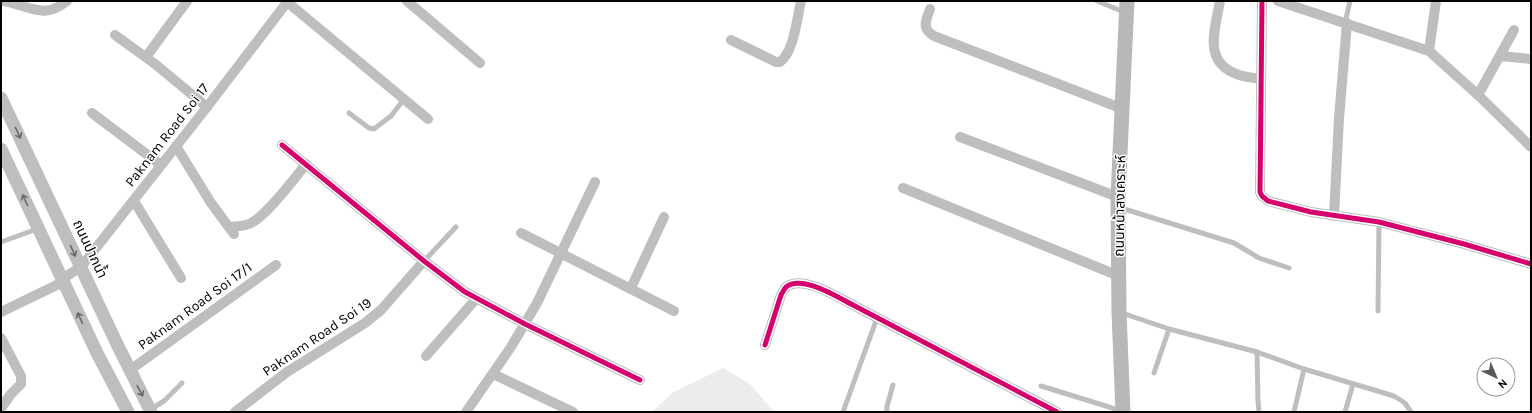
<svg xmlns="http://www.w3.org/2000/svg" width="1532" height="413" font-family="Karla,'Noto Sans Thai',sans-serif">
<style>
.green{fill:#ececec}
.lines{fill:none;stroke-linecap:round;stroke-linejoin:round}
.service{stroke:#bebebe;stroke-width:5}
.minor{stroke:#bebebe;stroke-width:10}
.tertiary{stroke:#bebebe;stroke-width:13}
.secondary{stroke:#b8b8b8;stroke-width:15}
.cycleway-casing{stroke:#fff;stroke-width:8}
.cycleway{stroke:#d6006c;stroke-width:5}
.oneway{stroke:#686868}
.labels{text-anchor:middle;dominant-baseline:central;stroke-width:3;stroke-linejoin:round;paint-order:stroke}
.street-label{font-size:14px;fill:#000;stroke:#fff}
</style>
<rect width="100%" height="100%" fill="#fff"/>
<path class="green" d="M 723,368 L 750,384 L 774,412 L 652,412 L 672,393 Z"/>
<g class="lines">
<g class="service">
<path d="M 1097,1 L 1124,12"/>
<path d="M 1345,23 L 1350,1"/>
<path d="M 349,113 L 369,128 L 374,129 L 391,116 L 404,99"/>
<path d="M 1121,208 L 1234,243 L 1259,258 L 1289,268"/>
<path d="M 1,242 L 37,229"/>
<path d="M 424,261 L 456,227"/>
<path d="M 1378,311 L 1379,222"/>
<path d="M 1122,313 L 1169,329 L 1257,352 L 1304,369 L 1394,396 L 1405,403 L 1411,412"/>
<path d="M 1257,352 L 1258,401 L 1259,412"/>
<path d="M 1154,373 L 1169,329"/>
<path d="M 1041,386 L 1122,411"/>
<path d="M 151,409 L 164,401 L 182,383"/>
<path d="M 843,412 L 877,318"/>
<path d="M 887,412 L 887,406 L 893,385"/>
<path d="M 1294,412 L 1304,369"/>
<path d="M 1345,412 L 1353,384"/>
</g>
<g class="minor">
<path d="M 4,1 C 30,6 44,20 67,1"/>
<path d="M 407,1 L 480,63"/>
<path d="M 1220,1 C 1215,30 1202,63 1239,75 C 1246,77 1254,78 1261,79"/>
<path d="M 1262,1 L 1260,192 L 1262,196 L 1268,201 L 1311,212 L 1379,222 L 1464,244 L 1531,264"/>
<path d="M 1278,1 L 1429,51 L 1478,95 L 1531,147"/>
<path d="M 287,2 L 428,119"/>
<path d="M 930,9 C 926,21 921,28 934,36 L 1123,109"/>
<path d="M 115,35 L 155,64 L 207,107"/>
<path d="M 731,40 L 776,62 L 780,62 C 794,52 797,18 801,1"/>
<path d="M 1429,51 L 1436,1"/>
<path d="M 1500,56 L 1531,59"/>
<path d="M 146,57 L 187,1"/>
<path d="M 1478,95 L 1514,30"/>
<path d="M 92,113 L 161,165"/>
<path d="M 960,137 L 1118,197"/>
<path d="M 282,145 L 424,261 L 465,292 L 525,324 L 640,380"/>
<path d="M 176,146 L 211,203 L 234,234"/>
<path d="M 903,188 L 1119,276"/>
<path d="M 134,201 L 181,278"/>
<path d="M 1334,216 L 1339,118 L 1347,23"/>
<path d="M 229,227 C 236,226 244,227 251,223 C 267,215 293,180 306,164"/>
<path d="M 521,233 L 674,311"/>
<path d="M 62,279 L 81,267 L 207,107 L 288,1"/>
<path d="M 631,288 L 664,217"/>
<path d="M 1,312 L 63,282"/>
<path d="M 1,338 L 21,376 L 21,384 L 11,394 L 1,408"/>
<path d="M 765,345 L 781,295 C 783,292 784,289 786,287 C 802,274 839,298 853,305 L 1057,412"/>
<path d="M 426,356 L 476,299"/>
<path d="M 130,370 L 276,265"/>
<path d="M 493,374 L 573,412"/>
<path d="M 235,412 L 287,372 L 365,323 L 381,310 L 424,261"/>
<path d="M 466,412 L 511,347 L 537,303 L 595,182"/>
</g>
<g class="tertiary">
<path d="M 1,98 L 117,344 L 151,412"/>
<path d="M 1,149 L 97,353 L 128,412"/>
</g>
<path class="secondary" d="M 1123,412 L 1119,312 L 1118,197 L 1127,1"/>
<defs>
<g id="cycleway">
<path d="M 1262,1 L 1260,192 L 1262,196 L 1268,201 L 1311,212 L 1379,222 L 1464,244 L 1531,264"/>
<path d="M 282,145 L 424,261 L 465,292 L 525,324 L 640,380"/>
<path d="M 765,345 L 781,295 C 783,292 784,289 786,287 C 802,274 839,298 853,305 L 1057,412"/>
</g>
</defs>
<use href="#cycleway" class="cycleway-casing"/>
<use href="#cycleway" class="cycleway"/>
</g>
<defs><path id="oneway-shaft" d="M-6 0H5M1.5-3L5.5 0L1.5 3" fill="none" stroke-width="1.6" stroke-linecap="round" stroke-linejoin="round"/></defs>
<g class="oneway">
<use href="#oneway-shaft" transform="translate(18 133) rotate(65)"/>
<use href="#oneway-shaft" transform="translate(25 200) rotate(-115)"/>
<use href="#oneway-shaft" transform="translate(73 251) rotate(65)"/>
<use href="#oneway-shaft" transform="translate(80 318) rotate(-115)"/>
<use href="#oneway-shaft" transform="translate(140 391) rotate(62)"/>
</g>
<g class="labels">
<g class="street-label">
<text transform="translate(167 135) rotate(-52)">Paknam Road Soi 17</text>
<text transform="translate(1120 206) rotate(-89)">ถนนหน้าสงเคราะห์</text>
<text transform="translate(90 249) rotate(65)">ถนนปากน้ำ</text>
<text transform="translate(195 306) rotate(-36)">Paknam Road Soi 17/1</text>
<text transform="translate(317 337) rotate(-34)">Paknam Road Soi 19</text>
</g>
</g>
<rect width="1532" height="413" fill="none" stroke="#000000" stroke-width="4"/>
<g transform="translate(1496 377) rotate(136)"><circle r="19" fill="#ffffff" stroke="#999999"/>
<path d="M0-3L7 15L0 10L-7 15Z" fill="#595959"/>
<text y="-6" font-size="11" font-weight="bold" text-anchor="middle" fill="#000000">N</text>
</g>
</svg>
